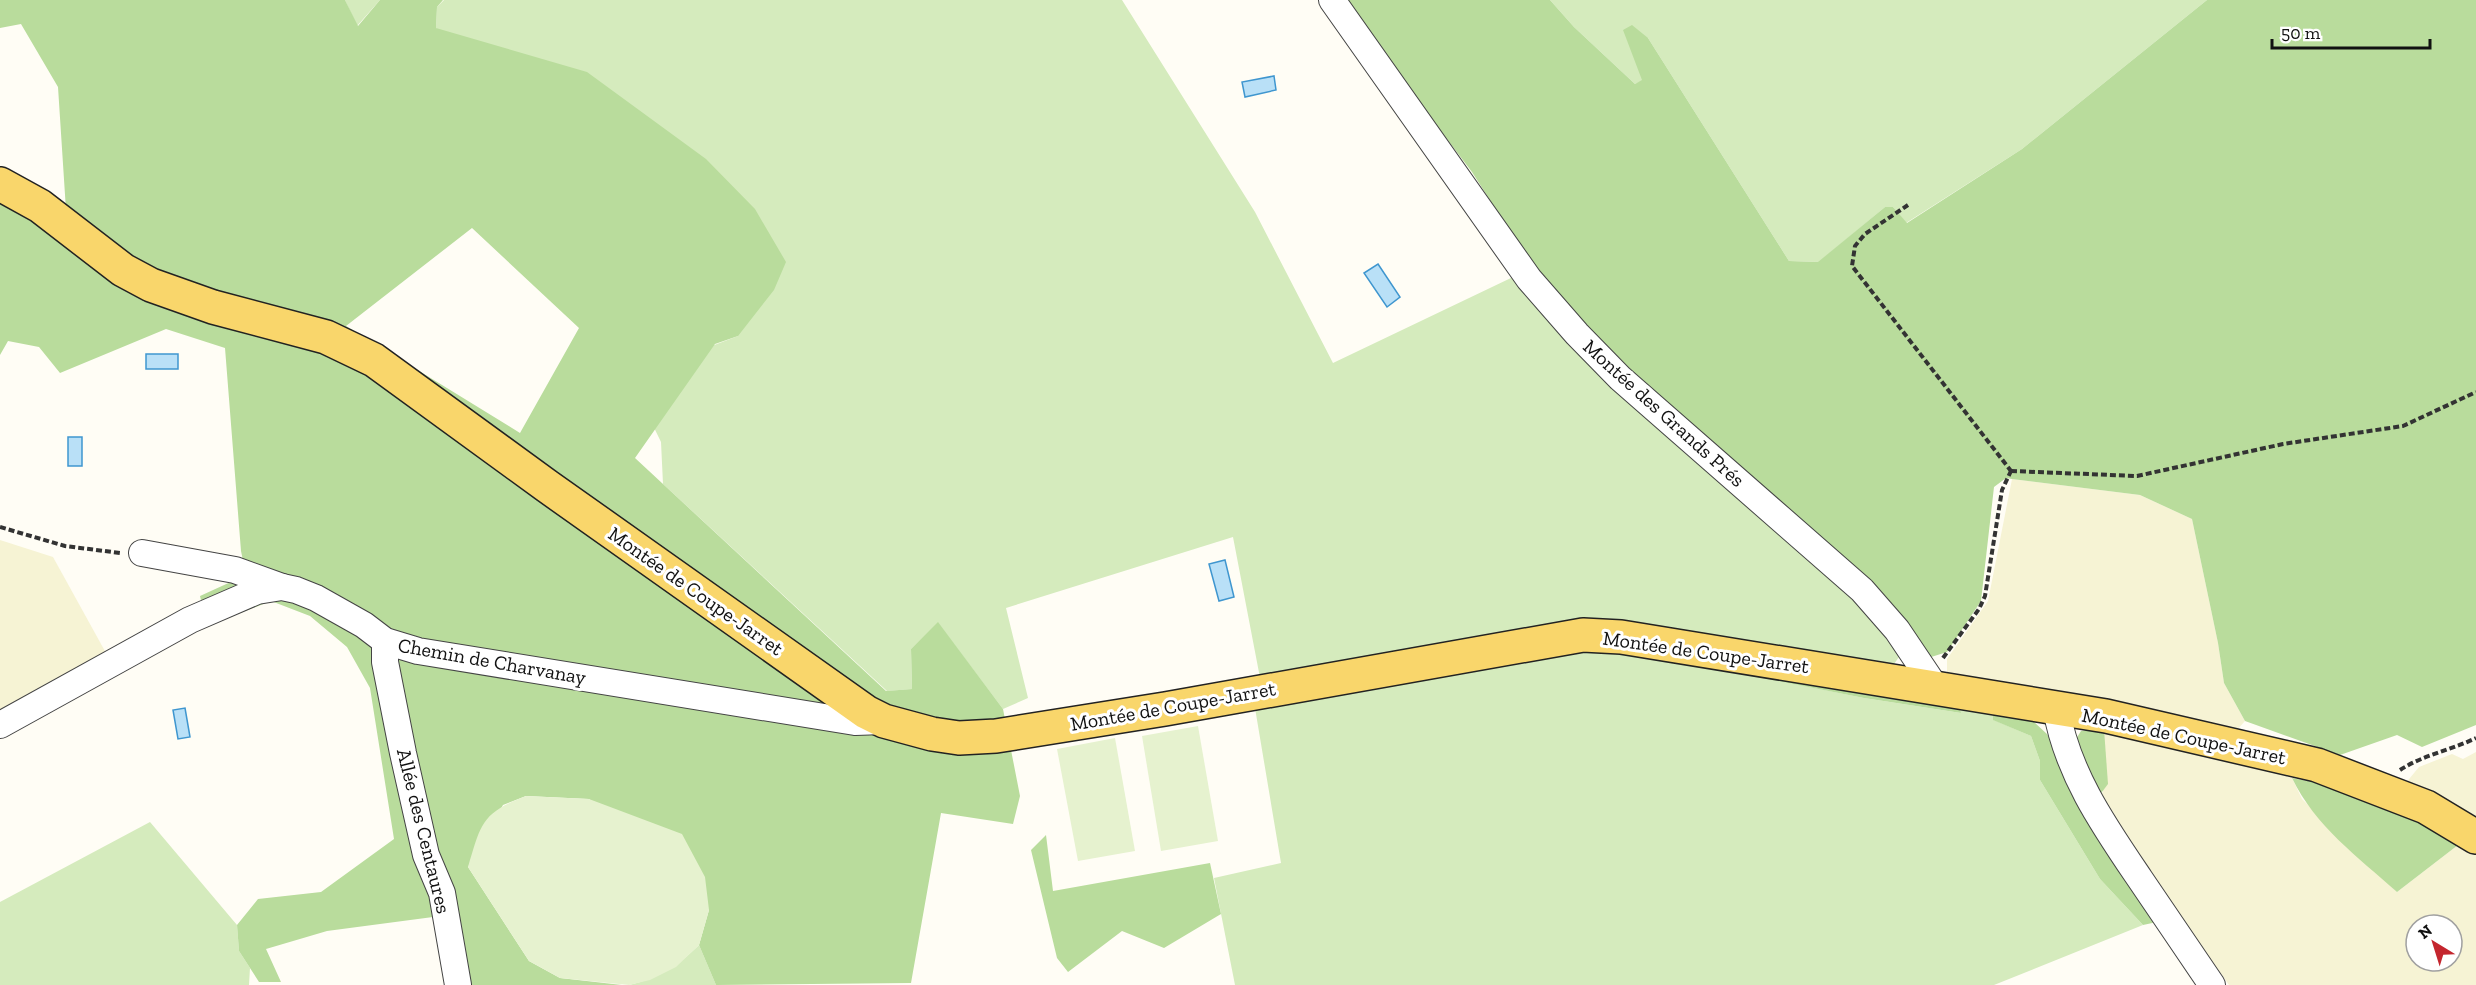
<svg xmlns="http://www.w3.org/2000/svg" width="2476" height="985" font-family="'Zilla Slab',serif">
<style>
.farmland{fill:#f6f3d4;fill-rule:evenodd}
.green{fill:#d5ebbd}
.forest{fill:#b9dc9c;fill-rule:evenodd}
.pitch{fill:#e6f2cf}
.water{fill:#b9e0f7;stroke:#3f96cf;stroke-width:1.5}
.lines{fill:none;stroke-linecap:round;stroke-linejoin:round}
.minor-casing{stroke:#444;stroke-width:28}
.major-casing{stroke:#222;stroke-width:36}
.path{stroke:#333;stroke-width:4;stroke-dasharray:6 3;stroke-linecap:butt}
.minor{stroke:#fff;stroke-width:26}
.major{stroke:#f9d66b;stroke-width:33}
.labels{text-anchor:middle;dominant-baseline:central;stroke-width:6;stroke-linejoin:round;paint-order:stroke}
.street-label{font-size:20px;fill:#111;stroke:#fff}
</style>
<rect width="100%" height="100%" fill="#fffdf5"/>
<g class="farmland">
<path d="M 2012,479 L 2140,495 L 2192,519 L 2218,643 L 2224,683 L 2245,721 L 2237,730 L 1954,680 L 1947,673 L 1947,659 L 1988,601 Z"/>
<path d="M 0,540 L 53,557 L 106,653 L 0,712 Z"/>
<path d="M 2104,729 L 2254,763 L 2292,778 L 2302,799 L 2397,892 L 2458,845 L 2476,855 L 2476,985 L 2229,985 L 2116,824 L 2099,796 L 2103,792 ZM 2416,925 L 2452,925 L 2452,961 L 2416,961 Z"/>
<path d="M 2476,752 L 2476,820 L 2405,784 L 2419,767 L 2452,754 L 2463,759 Z"/>
</g>
<g class="green">
<path d="M 345,0 L 380,0 L 357,26 Z"/>
<path d="M 444,0 L 1122,0 L 1255,212 L 1333,363 L 1513,277 L 1586,361 L 1688,456 L 1802,549 L 1842,586 L 1899,648 L 1899,657 L 1894,664 L 1881,667 L 1696,635 L 1261,683 L 1233,537 L 1006,608 L 1028,698 L 1003,709 L 938,623 L 911,649 L 912,689 L 887,691 L 663,484 L 661,442 L 643,405 L 651,369 L 738,336 L 436,28 L 437,7 Z"/>
<path d="M 1550,0 L 2207,0 L 2022,149 L 1906,223 L 1893,207 L 1885,207 L 1819,262 L 1789,261 L 1648,38 L 1642,81 L 1635,84 L 1574,27 Z"/>
<path d="M 1610,647 L 1864,698 L 1961,713 L 1959,702 L 1993,709 L 1994,720 L 2031,736 L 2040,761 L 2040,780 L 2100,879 L 2143,925 L 1994,985 L 1235,985 L 1214,878 L 1281,863 L 1254,702 Z"/>
<path d="M 150,822 L 237,925 L 239,951 L 250,968 L 249,985 L 0,985 L 0,902 Z"/>
<path d="M 699,945 L 716,985 L 629,985 C 661,977 676,967 699,945 Z"/>
</g>
<g class="forest">
<path d="M 0,0 L 345,0 L 358,26 L 380,0 L 443,0 L 437,7 L 436,28 L 587,72 L 706,159 L 755,209 L 786,262 L 774,290 L 738,336 L 715,344 L 635,458 L 886,691 L 912,689 L 911,649 L 938,622 L 1003,709 L 1020,796 L 1013,824 L 941,813 L 911,983 L 716,985 L 699,945 L 709,910 L 589,799 L 526,796 L 503,805 L 468,867 L 529,961 L 560,978 L 622,985 L 446,985 L 433,917 L 327,931 L 266,949 L 281,982 L 259,982 L 239,951 L 237,925 L 258,899 L 321,892 L 394,839 L 370,688 L 347,647 L 310,616 L 271,601 L 207,626 L 200,596 L 246,575 L 241,551 L 225,348 L 166,329 L 60,373 L 39,347 L 8,341 L 0,355 L 0,195 L 68,241 L 58,87 L 21,24 L 0,28 ZM 472,228 L 579,328 L 520,433 L 346,326 Z"/>
<path d="M 1341,0 L 1550,0 L 1574,27 L 1635,84 L 1642,80 L 1623,30 L 1632,25 L 1648,38 L 1789,261 L 1818,262 L 1885,207 L 1893,207 L 1907,223 L 2022,149 L 2207,0 L 2476,0 L 2476,725 L 2422,747 L 2397,735 L 2340,755 L 2245,721 L 2224,683 L 2218,643 L 2192,519 L 2140,495 L 2012,479 L 2006,478 L 1994,487 L 1981,601 L 1947,652 L 1928,658 L 1635,380 L 1530,263 L 1472,172 Z"/>
<path d="M 1727,671 L 1959,702 L 1961,713 L 1864,698 Z"/>
<path d="M 1993,709 L 2034,722 L 2047,734 L 2157,922 L 2143,925 L 2100,879 L 2040,780 L 2040,761 L 2031,736 L 1993,720 Z"/>
<path d="M 2104,729 L 2108,784 L 2099,796 L 2083,761 L 2076,739 L 2081,731 Z"/>
<path d="M 2292,778 L 2349,789 L 2412,811 L 2458,845 L 2397,892 C 2358,857 2315,826 2292,778 Z"/>
<path d="M 1046,835 L 1053,891 L 1210,863 L 1221,914 L 1164,948 L 1122,931 L 1068,972 L 1057,958 L 1031,850 Z"/>
</g>
<g class="pitch">
<path d="M 1198,726 L 1218,841 L 1161,851 L 1142,736 Z"/>
<path d="M 1115,738 L 1135,851 L 1078,861 L 1057,749 Z"/>
<path d="M 526,796 L 589,799 L 682,834 L 705,877 L 709,910 L 699,945 L 676,967 L 650,980 L 629,985 L 560,978 L 529,961 L 468,867 C 481,824 481,813 526,796 Z"/>
</g>
<g class="water">
<path d="M 1274,76 L 1276,90 L 1245,97 L 1242,82 Z"/>
<path d="M 1378,264 L 1400,297 L 1387,307 L 1364,273 Z"/>
<rect x="146" y="354" width="32" height="15"/>
<rect x="68" y="437" width="14" height="29"/>
<path d="M 1225,560 L 1234,597 L 1219,601 L 1209,564 Z"/>
<path d="M 185,708 L 190,737 L 178,739 L 173,710 Z"/>
</g>
<g class="lines">
<defs>
<g id="minor">
<path d="M 1332,0 L 1529,279 L 1577,334 L 1620,378 L 1862,590 L 1897,630 L 1936,688"/>
<path d="M 142,553 L 235,570 L 282,587"/>
<path d="M 385,641 L 385,662 L 403,753 L 426,855 L 442,893 L 458,985"/>
<path d="M 2056,708 C 2067,773 2104,826 2140,879 C 2164,914 2188,950 2212,985"/>
<path d="M 0,725 L 190,620 L 257,591 L 282,587 L 296,590 L 316,598 L 364,625 L 385,641 L 418,651 L 855,722 L 884,721"/>
</g>
<path id="major" d="M 0,184 L 40,206 L 123,270 L 151,285 L 213,307 L 326,337 L 374,360 L 547,486 L 866,712 L 884,721 L 932,734 L 959,738 L 996,736 L 1165,709 L 1583,635 L 1621,637 L 2106,716 L 2317,765 L 2426,807 L 2476,837"/>
</defs>
<use href="#minor" class="minor-casing"/>
<use href="#major" class="major-casing"/>
<g class="path">
<path d="M 1908,205 L 1865,234 L 1855,246 L 1852,266 L 2011,471"/>
<path d="M 2011,471 L 2137,476 L 2283,444 L 2403,426 L 2476,392"/>
<path d="M 0,527 L 65,546 L 120,553"/>
<path d="M 1943,658 L 1979,609 L 1985,596 L 2002,490 L 2011,471"/>
<path d="M 2400,770 C 2423,755 2451,750 2476,738"/>
</g>
<use href="#minor" class="minor"/>
<use href="#major" class="major"/>
</g>
<g class="labels">
<g class="street-label">
<text transform="translate(1664 413) rotate(42)">Montée des Grands Prés</text>
<text transform="translate(696 591) rotate(35)">Montée de Coupe-Jarret</text>
<text transform="translate(1706 652) rotate(8)">Montée de Coupe-Jarret</text>
<text transform="translate(492 661) rotate(10)">Chemin de Charvanay</text>
<text transform="translate(1173 706) rotate(-10)">Montée de Coupe-Jarret</text>
<text transform="translate(2184 736) rotate(12)">Montée de Coupe-Jarret</text>
<text transform="translate(424 831) rotate(76)">Allée des Centaures</text>
</g>
</g>
<g transform="translate(2434 943) rotate(322)"><circle r="28" fill="#ffffff" stroke="#a0a0a0" stroke-width="1.5"/>
<path d="M0-4.5L10 22L0 15L-10 22Z" fill="#c4262e"/>
<text y="-9" font-size="16" font-weight="bold" text-anchor="middle" fill="#111111">N</text>
</g>
<path d="M2272 39v9h158v-9" fill="none" stroke="#111111" stroke-width="3"/>
<text x="2281" y="39" font-size="18" fill="#111111" stroke="#ffffff" stroke-width="4.5" paint-order="stroke">50 m</text>
</svg>
